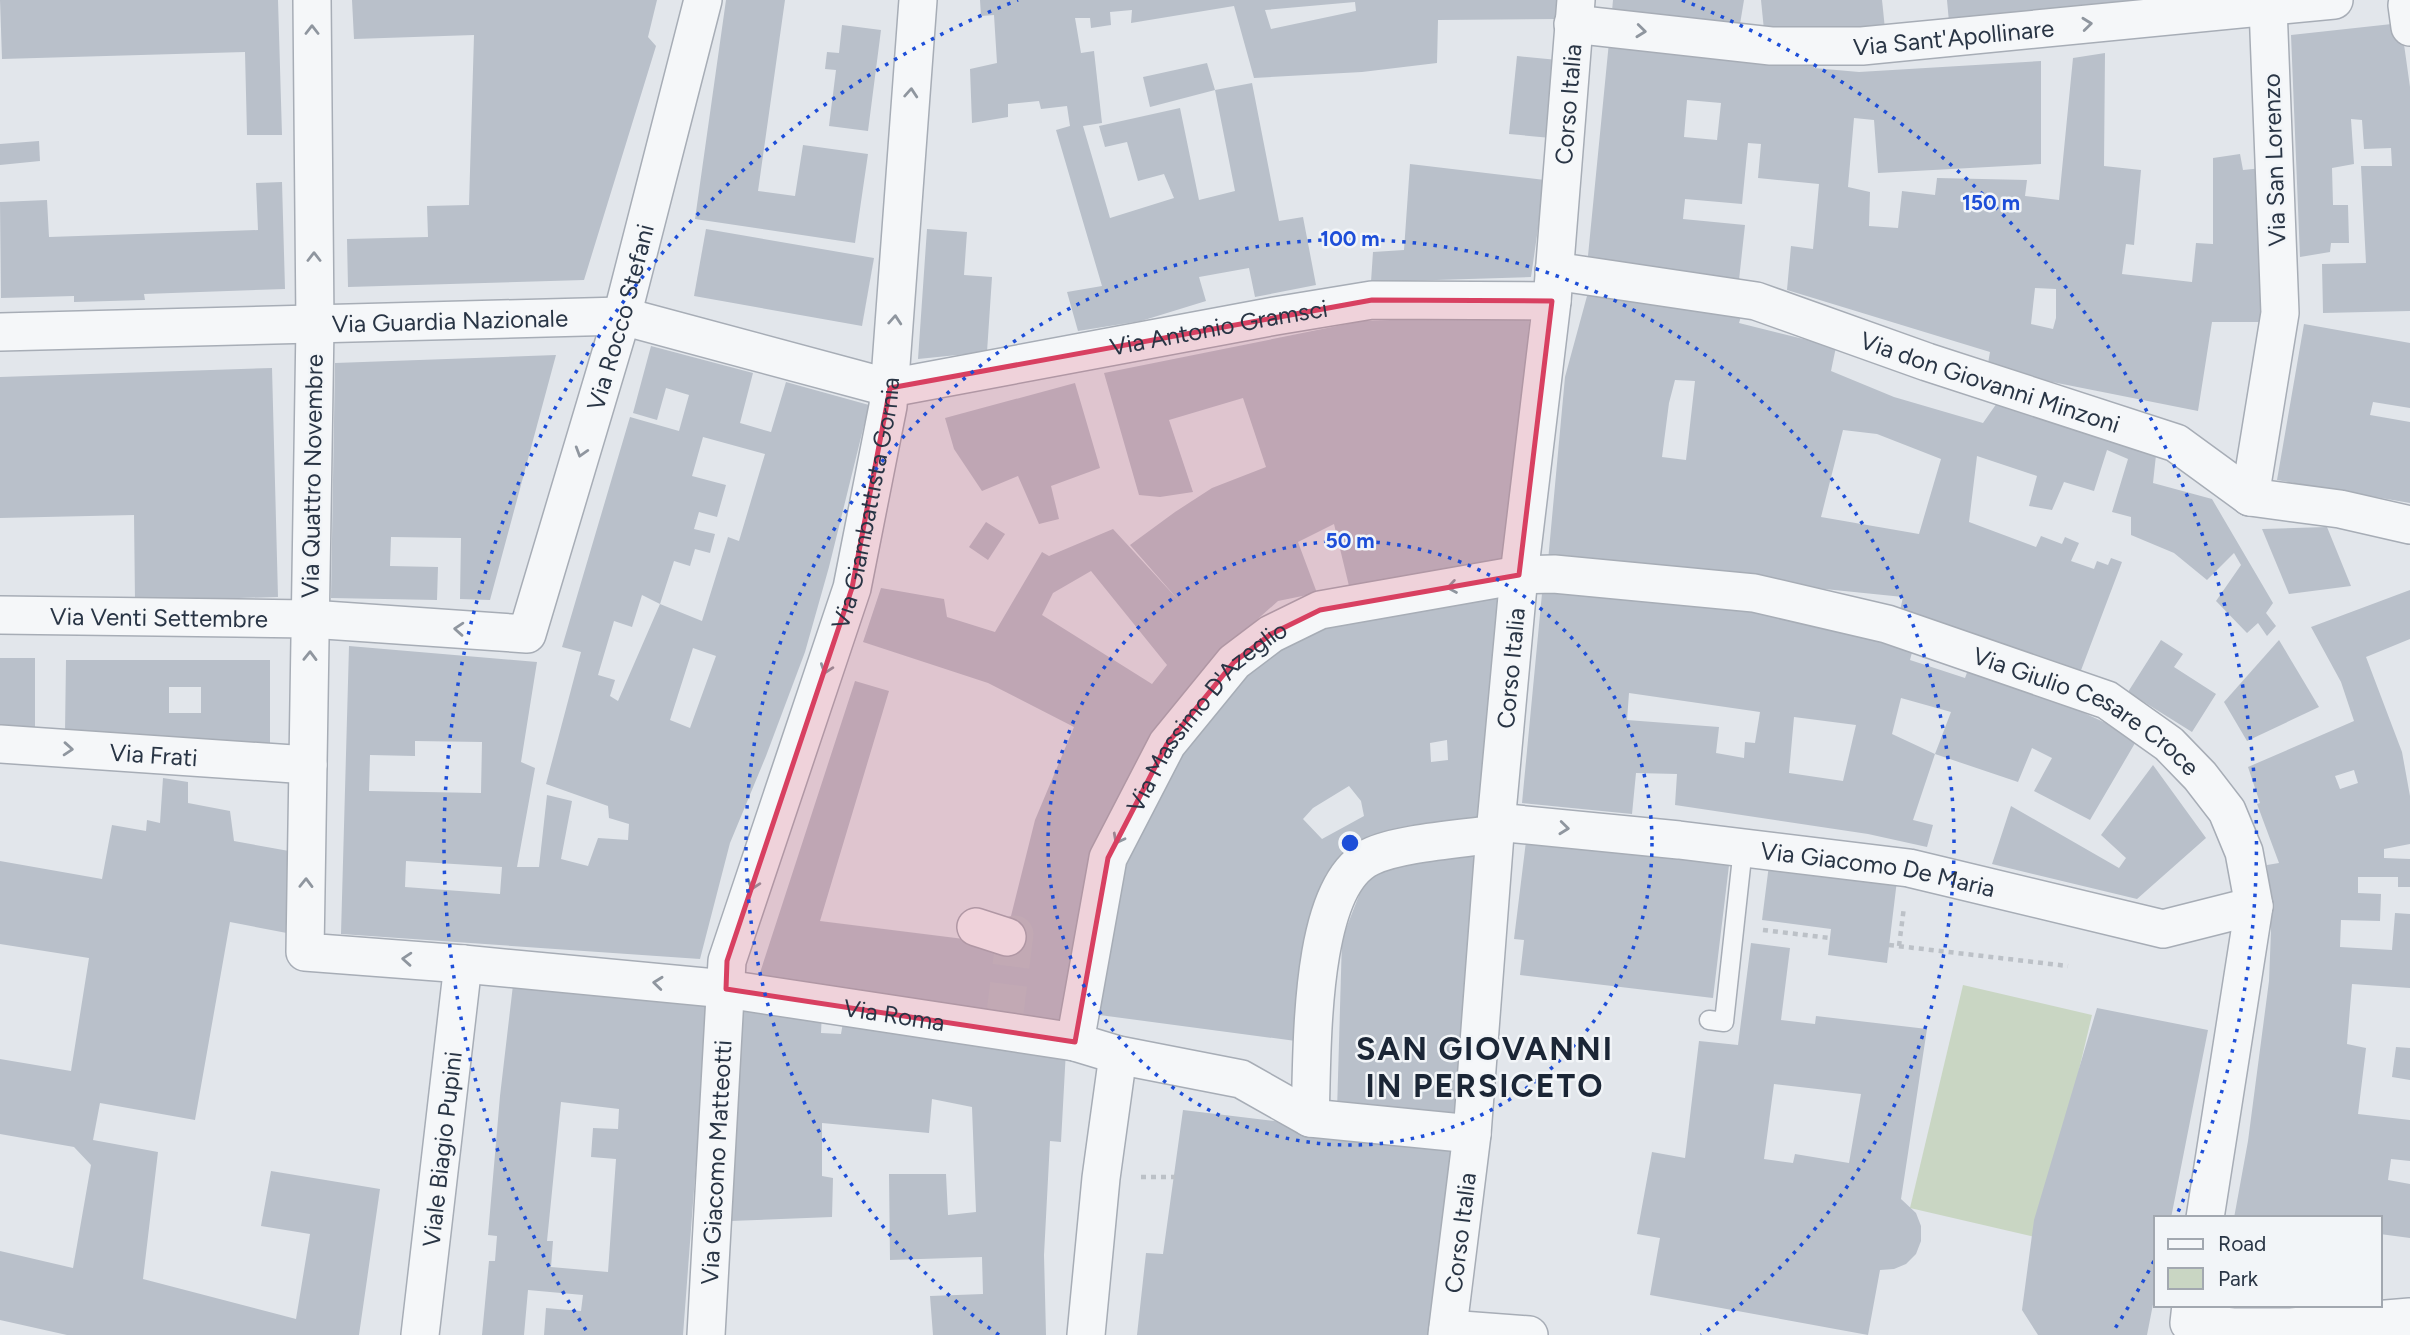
<svg xmlns="http://www.w3.org/2000/svg" width="2410" height="1335" font-family="Figtree,sans-serif">
<style>
.green{fill:#c9d6c3}
.building{fill:#b9c0ca;fill-rule:evenodd}
.lines{fill:none;stroke-linecap:round;stroke-linejoin:round}
.street-tunnel{stroke:#bdc3ca;stroke-width:37;stroke-dasharray:37 18;stroke-linecap:butt}
.lane-casing{stroke:#a7adb6;stroke-width:21}
.street-casing{stroke:#a7adb6;stroke-width:40}
.path{stroke:#bcc1c7;stroke-width:4.5;stroke-dasharray:5 5;stroke-linecap:butt}
.lane{stroke:#f5f7f9;stroke-width:18}
.street{stroke:#f5f7f9;stroke-width:37}
.oneway{stroke:#8f969f}
.marked{fill:#d84061;fill-opacity:0.2;stroke:#d84061;stroke-width:5;stroke-linejoin:round}
.ring{fill:none;stroke:#1d4ed8;stroke-width:3.5;stroke-dasharray:3.5 7}
.labels{text-anchor:middle;dominant-baseline:central;stroke-width:5;stroke-linejoin:round;paint-order:stroke}
.street-label{font-size:24px;fill:#293545;stroke:#f2f5f8}
.district-label{font-size:32px;font-weight:bold;letter-spacing:2px;fill:#1b2636;stroke:#f2f5f8}
.centre{fill:#1d4ed8;stroke:#f2f5f8;stroke-width:3.5}
.ring-label{font-size:21px;text-anchor:middle;font-weight:bold;fill:#1d4ed8;stroke:#f2f5f8;stroke-width:5;stroke-linejoin:round;paint-order:stroke}
</style>
<rect width="100%" height="100%" fill="#e2e6eb"/>
<path class="green" d="M 1963,985 L 2092,1015 L 2039,1238 L 1910,1208 Z"/>
<g class="building">
<path d="M 0,0 L 278,0 L 282,135 L 247,135 L 245,52 L 2,59 Z"/>
<path d="M 352,0 L 657,0 L 648,37 L 656,46 L 584,280 L 348,287 L 347,239 L 428,237 L 427,206 L 469,205 L 474,35 L 354,39 Z"/>
<path d="M 726,0 L 785,0 L 758,191 L 795,196 L 803,145 L 868,154 L 855,243 L 695,219 Z"/>
<path d="M 980,0 L 1560,0 L 1558,19 L 1438,20 L 1437,63 L 1362,72 L 1254,78 L 1234,6 L 1131,23 L 1132,10 L 1110,12 L 1111,25 L 1091,28 L 1090,18 L 1075,18 L 1081,53 L 1094,51 L 1102,123 L 1083,126 L 1110,218 L 1174,198 L 1164,174 L 1138,181 L 1127,142 L 1105,147 L 1099,126 L 1180,108 L 1199,200 L 1235,191 L 1215,90 L 1150,107 L 1143,77 L 1207,63 L 1215,90 L 1252,83 L 1279,221 L 1303,217 L 1316,285 L 1255,297 L 1249,268 L 1199,277 L 1206,301 L 1141,321 L 1078,331 L 1067,292 L 1102,286 L 1056,130 L 1070,126 L 1067,106 L 1041,109 L 1039,101 L 1008,104 L 1008,117 L 972,123 L 970,69 L 997,63 L 994,15 L 981,16 ZM 1355,2 L 1356,11 L 1271,29 L 1265,10 Z"/>
<path d="M 1613,0 L 1744,0 L 1739,30 L 1611,23 Z"/>
<path d="M 1761,0 L 1882,0 L 1885,29 L 1765,40 Z"/>
<path d="M 1947,0 L 2165,0 L 1949,22 Z"/>
<path d="M 2401,23 L 2410,87 L 2410,311 L 2323,313 L 2322,264 L 2366,263 L 2361,166 L 2392,166 L 2391,148 L 2364,149 L 2362,120 L 2351,119 L 2354,164 L 2332,168 L 2333,205 L 2348,205 L 2349,243 L 2331,243 L 2330,252 L 2300,257 L 2291,35 Z"/>
<path d="M 842,25 L 881,30 L 868,131 L 829,126 L 836,70 L 825,69 L 827,52 L 839,53 Z"/>
<path d="M 1609,42 L 1814,61 L 1814,68 L 1859,72 L 2041,61 L 2041,164 L 1878,173 L 1874,120 L 1854,118 L 1848,187 L 1870,192 L 1869,226 L 1898,228 L 1902,191 L 1935,195 L 1937,178 L 2027,180 L 2025,196 L 2059,200 L 2073,58 L 2105,53 L 2104,166 L 2141,170 L 2134,245 L 2126,244 L 2122,274 L 2192,282 L 2196,243 L 2213,244 L 2213,158 L 2240,154 L 2243,170 L 2263,168 L 2263,322 L 2212,322 L 2198,411 L 1987,369 L 1990,352 L 1787,290 L 1791,246 L 1813,249 L 1819,184 L 1758,178 L 1761,144 L 1748,143 L 1742,204 L 1685,199 L 1683,219 L 1745,225 L 1739,280 L 1587,266 ZM 1687,100 L 1721,103 L 1717,140 L 1684,137 ZM 2035,288 L 2056,289 L 2056,318 L 2053,329 L 2031,324 Z"/>
<path d="M 1517,56 L 1558,60 L 1551,138 L 1509,134 Z"/>
<path d="M 39,141 L 40,161 L 0,165 L 0,144 Z"/>
<path d="M 1410,164 L 1545,180 L 1531,277 L 1371,282 L 1373,252 L 1404,250 Z"/>
<path d="M 282,182 L 285,289 L 144,294 L 145,300 L 74,302 L 74,296 L 1,298 L 0,202 L 47,200 L 49,237 L 258,230 L 256,183 Z"/>
<path d="M 706,229 L 874,258 L 862,326 L 694,296 Z"/>
<path d="M 927,229 L 967,232 L 964,275 L 992,277 L 987,352 L 918,359 Z"/>
<path d="M 1590,285 L 1742,313 L 1739,323 L 1836,347 L 1831,371 L 1894,397 L 1983,423 L 1997,403 L 2156,455 L 2153,483 L 2212,499 L 2273,603 L 2266,613 L 2276,626 L 2267,636 L 2258,623 L 2247,633 L 2216,601 L 2241,565 L 2234,553 L 2207,580 L 2174,553 L 2131,535 L 2131,517 L 2112,512 L 2128,459 L 2107,450 L 2094,491 L 2064,482 L 2052,510 L 2029,506 L 2037,476 L 1977,456 L 1969,522 L 2036,547 L 2041,536 L 2062,544 L 2065,537 L 2079,543 L 2071,561 L 2094,569 L 2097,561 L 2108,565 L 2111,558 L 2122,562 L 2080,673 L 1898,620 L 1903,597 L 1548,561 L 1565,377 ZM 1675,380 L 1695,381 L 1686,460 L 1662,457 L 1669,403 ZM 1843,430 L 1877,434 L 1941,459 L 1919,534 L 1821,517 Z"/>
<path d="M 1530,315 L 1507,567 L 1349,586 L 1334,524 L 1298,542 L 1317,593 L 1278,601 L 1223,650 L 1109,834 L 1074,940 L 1060,1029 L 756,985 L 855,681 L 889,691 L 820,921 L 1004,944 L 1035,820 L 1074,727 L 988,683 L 863,642 L 881,588 L 944,599 L 947,617 L 995,632 L 1042,552 L 1049,556 L 1113,529 L 1181,603 L 1130,545 L 1175,512 L 1212,488 L 1266,467 L 1243,398 L 1169,420 L 1193,492 L 1160,497 L 1139,495 L 1104,373 L 1362,321 ZM 1091,571 L 1167,665 L 1152,684 L 1042,615 L 1053,593 Z"/>
<path d="M 2304,324 L 2410,343 L 2410,408 L 2373,402 L 2370,415 L 2410,422 L 2410,503 L 2277,480 Z"/>
<path d="M 651,346 L 753,373 L 740,423 L 771,432 L 786,382 L 869,405 L 829,567 L 805,652 L 766,756 L 730,843 L 700,959 L 341,934 L 349,646 L 537,662 L 521,762 L 535,768 L 517,867 L 539,867 L 547,795 L 572,801 L 561,859 L 588,866 L 598,838 L 628,840 L 629,824 L 609,818 L 608,806 L 546,784 L 581,652 L 562,647 L 630,417 L 679,431 L 689,395 L 666,388 L 657,420 L 633,413 ZM 703,437 L 765,454 L 739,541 L 728,537 L 702,621 L 660,604 L 618,701 L 610,696 L 615,680 L 598,675 L 614,621 L 632,627 L 642,595 L 660,604 L 674,561 L 690,566 L 695,549 L 710,553 L 715,534 L 694,529 L 699,512 L 717,517 L 726,485 L 692,476 ZM 693,648 L 716,656 L 690,728 L 670,720 ZM 415,741 L 482,742 L 481,793 L 369,791 L 370,755 L 415,756 ZM 406,861 L 502,867 L 500,894 L 405,887 Z"/>
<path d="M 556,355 L 490,600 L 460,599 L 461,538 L 391,537 L 390,566 L 438,567 L 437,600 L 331,598 L 335,363 Z"/>
<path d="M 272,368 L 278,597 L 135,601 L 134,515 L 0,518 L 0,377 Z"/>
<path d="M 1075,383 L 1100,468 L 1051,486 L 1059,519 L 1039,524 L 1018,476 L 982,491 L 954,449 L 945,418 Z"/>
<path d="M 986,522 L 1005,534 L 988,560 L 969,547 Z"/>
<path d="M 2327,527 L 2351,586 L 2289,594 L 2262,529 Z"/>
<path d="M 1543,583 L 1718,599 L 1915,641 L 1910,660 L 1965,678 L 1969,667 L 2052,698 L 2138,738 L 2090,820 L 2034,791 L 2052,758 L 2032,748 L 2018,782 L 1935,754 L 1951,712 L 1901,698 L 1892,734 L 1935,754 L 1913,820 L 1933,825 L 1927,847 L 1868,834 L 1675,805 L 1677,774 L 1636,773 L 1632,814 L 1522,803 ZM 1629,693 L 1760,712 L 1755,743 L 1745,742 L 1744,758 L 1716,753 L 1719,727 L 1627,720 ZM 1794,717 L 1856,725 L 1843,781 L 1789,773 Z"/>
<path d="M 1504,587 L 1477,823 L 1341,859 L 1326,874 L 1316,908 L 1303,1042 L 1092,1014 L 1126,844 L 1200,710 L 1327,614 ZM 1447,740 L 1448,760 L 1431,762 L 1430,743 ZM 1349,786 L 1361,801 L 1364,816 L 1322,839 L 1303,819 L 1313,808 Z"/>
<path d="M 2410,590 L 2410,639 L 2366,657 L 2402,752 L 2410,796 L 2410,844 L 2384,849 L 2384,858 L 2410,859 L 2410,887 L 2398,887 L 2398,877 L 2358,877 L 2358,893 L 2381,894 L 2380,921 L 2341,920 L 2340,947 L 2392,950 L 2395,913 L 2410,914 L 2410,988 L 2352,984 L 2347,1044 L 2366,1048 L 2358,1114 L 2410,1120 L 2410,1161 L 2391,1159 L 2388,1180 L 2410,1184 L 2410,1238 L 2380,1234 L 2380,1218 L 2234,1218 L 2248,1141 L 2269,981 L 2271,931 L 2267,865 L 2279,863 L 2257,804 L 2260,803 L 2248,767 L 2354,721 L 2341,682 L 2311,627 ZM 2354,770 L 2358,783 L 2340,789 L 2335,776 Z"/>
<path d="M 2161,640 L 2183,654 L 2174,667 L 2216,694 L 2192,732 L 2128,692 Z"/>
<path d="M 2279,640 L 2319,707 L 2247,741 L 2224,702 Z"/>
<path d="M 0,658 L 35,658 L 35,735 L 0,732 Z"/>
<path d="M 66,660 L 270,660 L 270,750 L 65,732 ZM 169,687 L 201,687 L 201,713 L 169,713 Z"/>
<path d="M 2153,765 L 2206,838 L 2137,899 L 1992,864 L 2011,806 L 2119,868 L 2126,858 L 2101,835 Z"/>
<path d="M 163,778 L 188,782 L 188,803 L 230,811 L 234,841 L 289,851 L 292,934 L 230,922 L 195,1120 L 100,1103 L 93,1140 L 158,1152 L 143,1279 L 296,1319 L 310,1234 L 261,1226 L 271,1171 L 380,1189 L 359,1335 L 67,1335 L 0,1320 L 0,1251 L 73,1268 L 91,1165 L 74,1147 L 0,1134 L 0,1059 L 71,1071 L 89,958 L 0,944 L 0,861 L 102,879 L 112,825 L 146,831 L 147,820 L 160,823 Z"/>
<path d="M 1527,833 L 1730,857 L 1713,998 L 1520,975 L 1524,940 L 1514,939 Z"/>
<path d="M 1480,849 L 1458,1122 L 1337,1112 L 1342,939 L 1370,867 Z"/>
<path d="M 1770,857 L 1898,872 L 1887,963 L 1828,955 L 1831,929 L 1762,920 Z"/>
<path d="M 1751,943 L 1790,948 L 1781,1020 L 1815,1024 L 1816,1016 L 1927,1029 L 1901,1199 L 1916,1213 L 1921,1226 L 1921,1241 L 1916,1254 L 1906,1264 L 1894,1269 L 1880,1270 L 1868,1335 L 1650,1295 L 1660,1238 L 1637,1234 L 1652,1152 L 1685,1158 L 1699,1041 L 1738,1045 ZM 1774,1084 L 1861,1094 L 1849,1163 L 1795,1154 L 1793,1163 L 1764,1159 Z"/>
<path d="M 513,985 L 708,1005 L 683,1335 L 544,1335 L 546,1308 L 581,1311 L 583,1295 L 528,1290 L 524,1335 L 482,1335 L 489,1261 L 495,1261 L 497,1236 L 488,1235 L 500,1096 ZM 561,1102 L 619,1109 L 618,1129 L 593,1128 L 591,1157 L 616,1159 L 608,1272 L 551,1267 L 553,1241 L 547,1241 Z"/>
<path d="M 741,1000 L 822,1012 L 821,1033 L 841,1034 L 845,1011 L 1066,1050 L 1061,1142 L 1050,1141 L 1044,1255 L 1046,1335 L 933,1335 L 930,1296 L 983,1294 L 982,1257 L 890,1260 L 889,1174 L 946,1174 L 948,1215 L 976,1212 L 972,1107 L 932,1099 L 929,1133 L 822,1123 L 822,1176 L 833,1178 L 832,1217 L 730,1221 Z"/>
<path d="M 2097,1008 L 2208,1030 L 2171,1218 L 2156,1218 L 2156,1289 L 2147,1335 L 2038,1335 L 2022,1310 L 2034,1220 Z"/>
<path d="M 2396,1047 L 2410,1048 L 2410,1080 L 2392,1077 Z"/>
<path d="M 1183,1110 L 1451,1142 L 1439,1335 L 1137,1335 L 1146,1253 L 1163,1254 Z"/>
</g>
<g class="lines">
<path class="street-tunnel" d="M 1004,1021 L 1015,934 L 1007,937"/>
<defs>
<path id="lane" d="M 1709,1020 L 1724,1022 L 1743,848"/>
<g id="street">
<path id="s1" d="M 312,0 L 315,325 L 305,952 L 463,964 L 726,989 L 1003,1031 L 1075,1042 L 1118,1055 L 1241,1079 L 1310,1118 L 1472,1134"/>
<path d="M 2410,5 L 2407,5 L 2410,27"/>
<path id="s2" d="M 1573,24 L 1771,46 L 1862,46 L 2334,0"/>
<path id="s3" d="M 1554,271 L 1756,301 L 1927,362 L 2176,443 L 2250,497 L 2340,509 L 2410,525"/>
<path id="s4" d="M 0,332 L 622,316 L 890,388 L 1275,316 L 1372,300 L 1552,301"/>
<path d="M 2250,497 L 2280,313 L 2268,7"/>
<path id="s5" d="M 0,615 L 310,619 L 527,634 L 622,316 L 703,0"/>
<path id="s6" d="M 0,744 L 308,765"/>
<path id="s7" d="M 1496,822 L 1679,840 L 1909,868 L 2163,929 L 2254,906"/>
<path d="M 976,927 L 1007,937"/>
<path id="s8" d="M 1075,1042 L 1108,858 L 1167,744 L 1234,662 L 1271,634 L 1320,610 L 1519,575 L 1554,574 L 1754,593 L 1887,624 L 2107,700 L 2169,744 L 2200,776 L 2227,811 L 2244,852 L 2254,906 L 2205,1218"/>
<path d="M 1310,1118 C 1313,1056 1307,887 1370,857 C 1398,843 1462,839 1495,834"/>
<path d="M 2191,1305 L 2189,1323 L 2233,1327 L 2291,1327 L 2410,1317"/>
<path d="M 1448,1329 L 1529,1335"/>
<path id="s9" d="M 420,1335 L 463,964"/>
<path id="s10" d="M 706,1335 L 727,961 L 852,588 L 888,406 L 918,0"/>
<path d="M 1086,1335 L 1101,1178 L 1118,1055"/>
<path id="s11" d="M 1447,1335 L 1472,1134 L 1495,834 L 1519,575 L 1552,301 L 1576,0"/>
</g>
</defs>
<use href="#lane" class="lane-casing"/>
<use href="#street" class="street-casing"/>
<g class="path">
<path d="M 1763,930 L 1830,938"/>
<path d="M 1889,945 L 2068,966"/>
<path d="M 1899,946 L 1904,907"/>
<path d="M 1141,1177 L 1175,1177"/>
</g>
<use href="#lane" class="lane"/>
<use href="#street" class="street"/>
</g>
<defs><path id="oneway-chevron" d="M-2-3.5L2.5 0L-2 3.5" fill="none" stroke-width="1.6" stroke-linecap="round" stroke-linejoin="round" transform="scale(1.75)"/></defs>
<g class="oneway">
<use href="#oneway-chevron" transform="translate(2087 24) rotate(-6)"/>
<use href="#oneway-chevron" transform="translate(312 30) rotate(-90)"/>
<use href="#oneway-chevron" transform="translate(1641 31) rotate(6)"/>
<use href="#oneway-chevron" transform="translate(911 93) rotate(-86)"/>
<use href="#oneway-chevron" transform="translate(314 257) rotate(-90)"/>
<use href="#oneway-chevron" transform="translate(895 320) rotate(-86)"/>
<use href="#oneway-chevron" transform="translate(581 452) rotate(107)"/>
<use href="#oneway-chevron" transform="translate(1452 587) rotate(170)"/>
<use href="#oneway-chevron" transform="translate(459 629) rotate(-176)"/>
<use href="#oneway-chevron" transform="translate(310 656) rotate(-89)"/>
<use href="#oneway-chevron" transform="translate(826 669) rotate(109)"/>
<use href="#oneway-chevron" transform="translate(68 749) rotate(4)"/>
<use href="#oneway-chevron" transform="translate(1564 828) rotate(6)"/>
<use href="#oneway-chevron" transform="translate(1118 839) rotate(118)"/>
<use href="#oneway-chevron" transform="translate(306 883) rotate(-89)"/>
<use href="#oneway-chevron" transform="translate(753 885) rotate(109)"/>
<use href="#oneway-chevron" transform="translate(407 959) rotate(-176)"/>
<use href="#oneway-chevron" transform="translate(658 983) rotate(-174)"/>
</g>
<path class="marked" d="M 1372,300 L 1552,301 L 1519,575 L 1320,610 L 1271,634 L 1234,662 L 1167,744 L 1108,858 L 1075,1042 L 726,989 L 727,961 L 852,588 L 890,388 Z"/>
<g class="ring">
<circle cx="1350" cy="843" r="302"/>
<path d="M999 1335A604 604 0 1 1 1701 1335"/>
<path d="M2154 1261A906 906 0 0 1 2114 1330M586 1330A906 906 0 0 1 1018 0M1682 0A906 906 0 0 1 2178 1212"/>
</g>
<g class="labels">
<g class="street-label">
<text stroke="none"><textPath href="#s2" startOffset="382">Via Sant'Apollinare</textPath></text>
<text stroke="none"><textPath href="#s11" startOffset="1237">Corso Italia</textPath></text>
<text transform="translate(2274 160) rotate(-92)">Via San Lorenzo</text>
<text stroke="none"><textPath href="#s5" startOffset="858">Via Rocco Stefani</textPath></text>
<text stroke="none"><textPath href="#s4" startOffset="450">Via Guardia Nazionale</textPath></text>
<text stroke="none"><textPath href="#s4" startOffset="1234">Via Antonio Gramsci</textPath></text>
<text stroke="none"><textPath href="#s3" startOffset="452">Via don Giovanni Minzoni</textPath></text>
<text transform="translate(312 476) rotate(-89)">Via Quattro Novembre</text>
<text stroke="none"><textPath href="#s10" startOffset="854">Via Giambattista Gornia</textPath></text>
<text stroke="none"><textPath href="#s5" startOffset="159">Via Venti Settembre</textPath></text>
<text stroke="none"><textPath href="#s11" startOffset="670">Corso Italia</textPath></text>
<text stroke="none"><textPath href="#s8" startOffset="1316">Via Giulio Cesare Croce</textPath></text>
<text stroke="none"><textPath href="#s8" startOffset="362">Via Massimo D'Azeglio</textPath></text>
<text stroke="none"><textPath href="#s6" startOffset="154">Via Frati</textPath></text>
<text stroke="none"><textPath href="#s7" startOffset="385">Via Giacomo De Maria</textPath></text>
<text stroke="none"><textPath href="#s1" startOffset="1545">Via Roma</textPath></text>
<text stroke="none"><textPath href="#s9" startOffset="187">Viale Biagio Pupini</textPath></text>
<text stroke="none"><textPath href="#s10" startOffset="173">Via Giacomo Matteotti</textPath></text>
<text stroke="none"><textPath href="#s11" startOffset="103">Corso Italia</textPath></text>
</g>
<g class="district-label">
<text x="1485" y="1049">SAN GIOVANNI<tspan x="1485" dy="37">IN PERSICETO</tspan></text>
</g>
</g>
<circle cx="1350" cy="843" r="10" class="centre"/>
<g class="ring-label">
<text x="1991" y="210">150 m</text>
<text x="1350" y="246">100 m</text>
<text x="1350" y="548">50 m</text>
</g>
<rect x="2154" y="1216" width="228" height="91" fill="#f2f5f8" stroke="#a2a8b0" stroke-width="2"/>
<rect x="2168" y="1239" width="35" height="10" fill="#f5f7f9" stroke="#a2a8b0" stroke-width="2"/>
<text x="2218" y="1251" font-size="21" fill="#293545">Road</text>
<rect x="2168" y="1268" width="35" height="21" fill="#c9d6c3" stroke="#a2a8b0" stroke-width="2"/>
<text x="2218" y="1286" font-size="21" fill="#293545">Park</text>
</svg>
